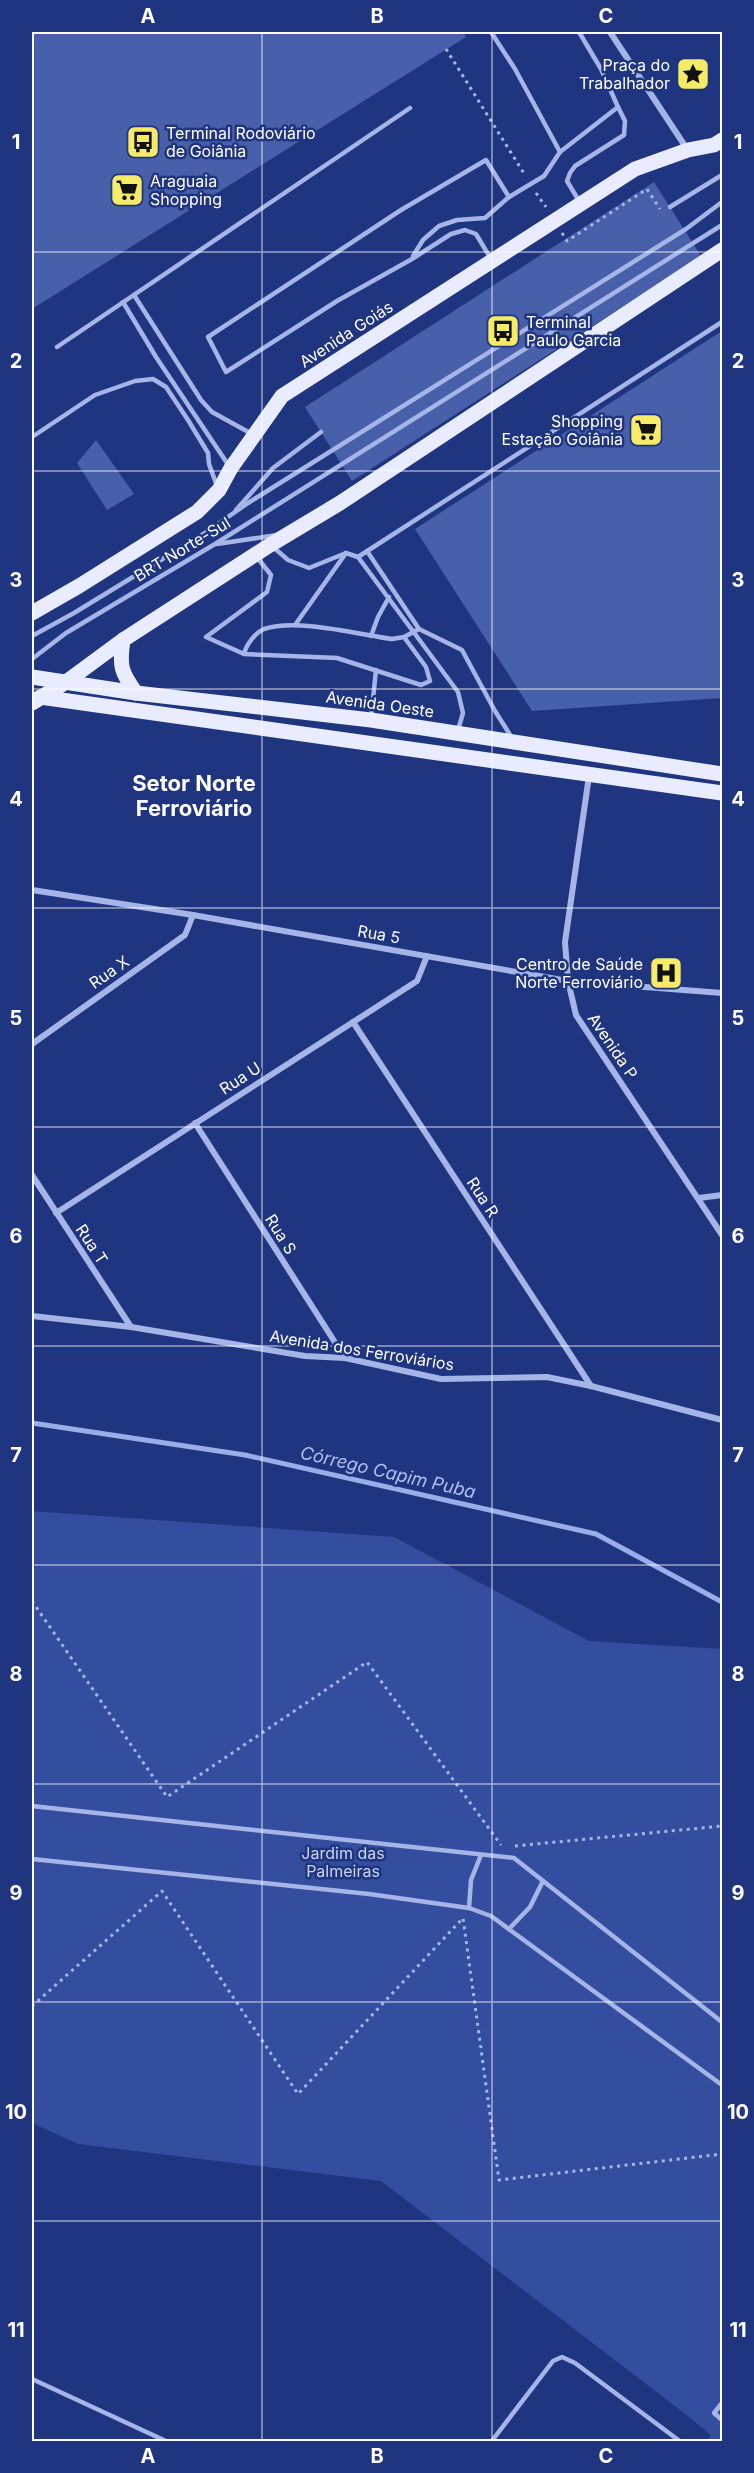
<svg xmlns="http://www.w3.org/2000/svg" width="754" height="2473" font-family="Inter,sans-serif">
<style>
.green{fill:#344d9f}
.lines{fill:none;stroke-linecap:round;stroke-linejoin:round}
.stream{stroke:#99ade9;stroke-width:5}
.building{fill:#485faa}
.path{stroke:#a5b5e8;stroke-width:3;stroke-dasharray:3 4.5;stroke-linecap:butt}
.lane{stroke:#a5b5e8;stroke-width:4.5}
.street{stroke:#a5b5e8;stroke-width:6}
.primary{stroke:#e8ecfe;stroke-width:15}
.grid{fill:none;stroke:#fff;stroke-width:1.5;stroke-opacity:0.55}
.labels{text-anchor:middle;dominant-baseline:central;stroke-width:5;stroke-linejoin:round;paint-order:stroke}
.poi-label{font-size:16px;fill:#fff;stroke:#203580;text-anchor:end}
.street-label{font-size:16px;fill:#fff;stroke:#203580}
.park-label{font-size:16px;fill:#c9d4f6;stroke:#203580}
.water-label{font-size:18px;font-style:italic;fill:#b1c0f0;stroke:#203580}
.district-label{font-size:22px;font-weight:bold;fill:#fff;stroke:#203580}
.neatline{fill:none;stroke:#fff;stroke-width:2}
.grid-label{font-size:20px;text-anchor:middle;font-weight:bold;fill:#fff}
</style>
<rect width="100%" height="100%" fill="#203580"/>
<path class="green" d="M 32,1511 L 394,1537 L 589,1641 L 722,1649 L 722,2441 L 707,2441 L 711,2435 L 684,2413 L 381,2181 L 78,2144 L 32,2123 Z"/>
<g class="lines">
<path class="stream" d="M 32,1423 L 245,1455 L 596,1534 L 722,1602"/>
</g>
<g class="building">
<path d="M 32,32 L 463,32 L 466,37 L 32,309 Z"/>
<path d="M 654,182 L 701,256 L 352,481 L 305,407 Z"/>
<path d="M 722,331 L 722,698 L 532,711 L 415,529 Z"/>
<path d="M 96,440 L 134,494 L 107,510 L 77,463 Z"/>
</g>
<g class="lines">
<g class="path">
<path d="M 446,49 L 525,175"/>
<path d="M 536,193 L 546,207"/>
<path d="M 562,233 L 567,241 L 647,189 L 660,209"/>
<path d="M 32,1601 L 167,1797 L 367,1662 L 501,1845"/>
<path d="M 515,1846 L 722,1826"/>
<path d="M 32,2006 L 162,1891 L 298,2094 L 463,1918 L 499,2180 L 722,2154"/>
</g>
<g class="lane">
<path d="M 491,32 L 515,69 L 560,152"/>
<path d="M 579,201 L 567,181 L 570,173 L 575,166 L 624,135 L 625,121 L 618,107"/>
<path d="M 670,207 L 722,175"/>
<path d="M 413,256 L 423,240 L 439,226 L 457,220 L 485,218 L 509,197 L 544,176 L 560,152 L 618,107 L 601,69 L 579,32"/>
<path d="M 491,259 L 476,234 L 465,230 L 451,234 L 412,259 L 337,301 L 226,372 L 208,337 L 401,210 L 486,160 L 509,197"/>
<path d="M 134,295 L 201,400 L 212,412 L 252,434"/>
<path d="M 123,302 L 156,357 L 229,466"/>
<path d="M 57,347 L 410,108"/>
<path d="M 32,437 L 95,395 L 135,381 L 153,379 L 166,387 L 188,420 L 208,453 L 209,464 L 217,486"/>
<path d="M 236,510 L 273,468 L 321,432"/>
<path d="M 217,544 L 277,535"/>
<path d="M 273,547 L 288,560 L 309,568 L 346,553 L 358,557 L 722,322"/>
<path d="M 367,551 L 419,629 L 462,650 L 495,711 L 512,738"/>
<path d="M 358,557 L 458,692 L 463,713 L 458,730"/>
<path d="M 295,625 L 346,553"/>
<path d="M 32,636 L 74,613 L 205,533 L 248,503 L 686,229 L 722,202"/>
<path d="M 371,636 L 378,617 L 389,597"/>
<path d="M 404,637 L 426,667 L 430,681 L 421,685 L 337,658 L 244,654 C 246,645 255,633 264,629 C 296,618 357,634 392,639 L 404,637 L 419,629"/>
<path d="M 244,654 L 206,637 L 267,592 L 271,575 L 256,556"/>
<path d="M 32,659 L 66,633 L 215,544 L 722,225"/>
<path d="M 371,718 L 376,670"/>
<path d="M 32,1806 L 514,1858 L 722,2022"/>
<path d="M 32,1859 L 369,1894 L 469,1908 L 491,1916 L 722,2085"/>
<path d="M 469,1908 L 471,1880 L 481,1855"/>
<path d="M 509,1929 L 530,1907 L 543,1881"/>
<path d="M 32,2379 L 168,2442"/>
<path d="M 722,2403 L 714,2413 L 722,2420"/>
<path d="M 491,2442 L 553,2361 L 562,2357 L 575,2363 L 681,2442"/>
</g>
<g class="street">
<path d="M 610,32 L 687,149"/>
<path d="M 589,776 L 565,942 L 568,981 L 576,1015 L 722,1235"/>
<path d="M 32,890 L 193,915 L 568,981 L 722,993"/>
<path d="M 353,1022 L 591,1386"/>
<path d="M 32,1044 L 185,935 L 193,915"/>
<path d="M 195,1123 L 345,1358"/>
<path d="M 32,1175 L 131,1327"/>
<path d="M 699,1198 L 722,1195"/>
<path d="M 56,1213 L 417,981 L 427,956"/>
<path d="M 32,1316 L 131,1327 L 305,1356 L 345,1358 L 441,1379 L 547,1377 L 591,1386 L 722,1420"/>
</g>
<g class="primary">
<path d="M 32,613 L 79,586 L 197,512 L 219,490 L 231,468 L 282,396 L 635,169 L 688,150 L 714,145 L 722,140"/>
<path d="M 123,640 C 119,666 121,672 136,693"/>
<path d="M 32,677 L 136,693 L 371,720 L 722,774"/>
<path d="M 40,697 L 722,793"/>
<path d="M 32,703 L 66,682 L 123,640 L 270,545 L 340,503 L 722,250"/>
</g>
</g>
<path class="grid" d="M 262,32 L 262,2442M 492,32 L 492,2442M 32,252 L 722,252M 32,471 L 722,471M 32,689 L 722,689M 32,908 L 722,908M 32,1127 L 722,1127M 32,1346 L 722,1346M 32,1565 L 722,1565M 32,1784 L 722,1784M 32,2002 L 722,2002M 32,2221 L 722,2221"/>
<defs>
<symbol id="sight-square" viewBox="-11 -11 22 22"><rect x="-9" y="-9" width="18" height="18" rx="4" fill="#f6eb66" stroke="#203580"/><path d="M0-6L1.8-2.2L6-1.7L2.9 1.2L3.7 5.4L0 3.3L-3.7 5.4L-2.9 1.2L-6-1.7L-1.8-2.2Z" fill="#111"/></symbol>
<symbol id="bus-square" viewBox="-11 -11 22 22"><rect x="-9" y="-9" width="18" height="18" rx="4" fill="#f6eb66" stroke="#203580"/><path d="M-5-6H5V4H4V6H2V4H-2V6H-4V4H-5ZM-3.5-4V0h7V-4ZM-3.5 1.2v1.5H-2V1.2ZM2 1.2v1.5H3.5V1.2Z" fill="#111"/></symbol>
<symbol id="supermarket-square" viewBox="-11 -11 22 22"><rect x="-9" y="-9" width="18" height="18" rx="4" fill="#f6eb66" stroke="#203580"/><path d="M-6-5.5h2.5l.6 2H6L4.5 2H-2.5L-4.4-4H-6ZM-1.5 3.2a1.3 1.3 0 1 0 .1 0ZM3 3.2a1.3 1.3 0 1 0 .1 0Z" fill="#111"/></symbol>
<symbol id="hospital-square" viewBox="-11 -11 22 22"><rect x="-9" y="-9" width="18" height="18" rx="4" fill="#f6eb66" stroke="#203580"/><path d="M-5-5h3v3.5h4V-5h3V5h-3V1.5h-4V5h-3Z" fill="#111"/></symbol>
</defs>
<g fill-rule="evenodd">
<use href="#sight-square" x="674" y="55" width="38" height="38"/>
<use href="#bus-square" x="124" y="123" width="38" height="38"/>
<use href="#supermarket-square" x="108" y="171" width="38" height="38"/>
<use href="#bus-square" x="484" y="312" width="38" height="38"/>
<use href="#supermarket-square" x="627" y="411" width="38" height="38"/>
<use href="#hospital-square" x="647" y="954" width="38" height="38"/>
</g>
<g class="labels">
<g class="poi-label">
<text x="670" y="65">Praça do<tspan x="670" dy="18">Trabalhador</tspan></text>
<text x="166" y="133" text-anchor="start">Terminal Rodoviário<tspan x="166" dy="18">de Goiânia</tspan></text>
<text x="150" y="181" text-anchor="start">Araguaia<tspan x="150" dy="18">Shopping</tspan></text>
<text x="526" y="322" text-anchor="start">Terminal<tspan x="526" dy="18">Paulo Garcia</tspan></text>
<text x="623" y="421">Shopping<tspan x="623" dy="18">Estação Goiânia</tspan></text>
<text x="643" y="964">Centro de Saúde<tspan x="643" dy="18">Norte Ferroviário</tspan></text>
</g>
<g class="street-label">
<text transform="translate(346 334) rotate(-33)">Avenida Goiás</text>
<text transform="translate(182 549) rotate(-31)">BRT Norte-Sul</text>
<text transform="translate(380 704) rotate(8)">Avenida Oeste</text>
<text transform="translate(379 934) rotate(10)">Rua 5</text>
<text transform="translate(109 972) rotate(-35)">Rua X</text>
<text transform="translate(613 1046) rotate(56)">Avenida P</text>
<text transform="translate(240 1078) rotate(-33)">Rua U</text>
<text transform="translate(483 1197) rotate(57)">Rua R</text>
<text transform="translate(281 1234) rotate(58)">Rua S</text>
<text transform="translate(92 1244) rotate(57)">Rua T</text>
<text transform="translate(362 1350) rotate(9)">Avenida dos Ferroviários</text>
</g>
<g class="park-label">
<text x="343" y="1853">Jardim das<tspan x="343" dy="18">Palmeiras</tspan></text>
</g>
<g class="water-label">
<text transform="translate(388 1472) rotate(13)">Córrego Capim Puba</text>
</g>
<g class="district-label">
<text x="194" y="783">Setor Norte<tspan x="194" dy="25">Ferroviário</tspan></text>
</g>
</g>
<rect width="754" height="2473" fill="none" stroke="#203580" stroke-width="66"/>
<rect x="33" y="33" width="688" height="2407" class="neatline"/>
<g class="grid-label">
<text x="148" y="23">A</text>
<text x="377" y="23">B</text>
<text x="606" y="23">C</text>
<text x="16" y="149">1</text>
<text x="738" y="149">1</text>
<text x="16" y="368">2</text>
<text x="738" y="368">2</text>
<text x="16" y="587">3</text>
<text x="738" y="587">3</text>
<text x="16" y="806">4</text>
<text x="738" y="806">4</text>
<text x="16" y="1025">5</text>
<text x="738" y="1025">5</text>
<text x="16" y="1243">6</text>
<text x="738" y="1243">6</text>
<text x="16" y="1462">7</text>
<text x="738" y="1462">7</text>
<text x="16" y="1681">8</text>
<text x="738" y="1681">8</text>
<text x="16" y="1900">9</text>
<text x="738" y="1900">9</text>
<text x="16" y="2119">10</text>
<text x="738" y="2119">10</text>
<text x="16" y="2337">11</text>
<text x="738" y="2337">11</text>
<text x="148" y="2463">A</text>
<text x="377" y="2463">B</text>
<text x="606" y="2463">C</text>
</g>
</svg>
